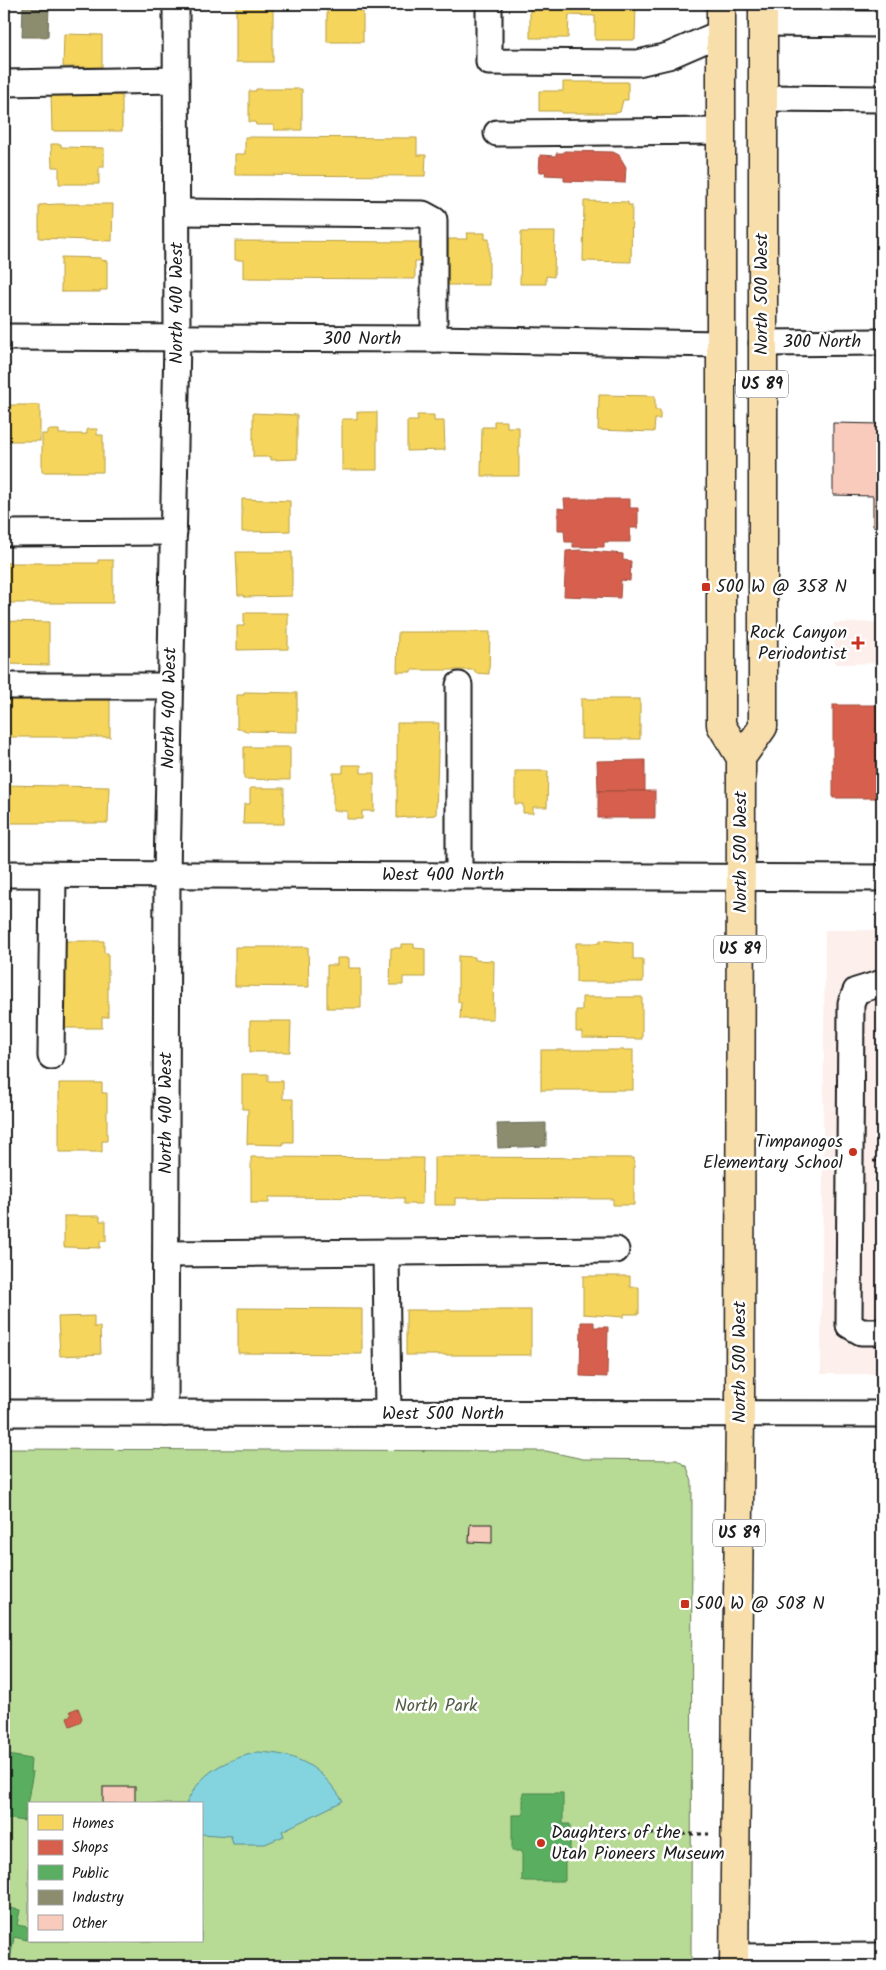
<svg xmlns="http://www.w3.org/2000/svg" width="886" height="1970" font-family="Kalam,sans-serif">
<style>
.built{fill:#fdefeb}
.green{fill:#b7da94;stroke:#6a7b58;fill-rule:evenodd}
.water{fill:#84d4df;stroke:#5a8a91}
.homes{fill:#f6d55c;stroke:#b59e49}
.shops{fill:#d6604d;stroke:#9e4c3e}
.public{fill:#5aae61;stroke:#47824c}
.industry{fill:#8c8c6e;stroke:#6a6a55}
.building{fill:#f8cbbc;stroke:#1c1c1c}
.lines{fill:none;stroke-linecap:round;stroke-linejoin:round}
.minor-casing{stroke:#1c1c1c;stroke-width:29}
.major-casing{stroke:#1c1c1c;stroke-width:31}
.path{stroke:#1c1c1c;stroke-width:3;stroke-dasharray:4 4;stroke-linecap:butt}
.minor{stroke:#fff;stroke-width:25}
.major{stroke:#f8deab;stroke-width:28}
.poi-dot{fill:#c8321e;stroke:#fff;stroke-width:2}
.labels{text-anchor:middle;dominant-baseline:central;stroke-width:5;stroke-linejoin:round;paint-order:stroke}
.shield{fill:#fff;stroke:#606060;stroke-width:1}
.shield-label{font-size:16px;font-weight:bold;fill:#1c1c1c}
.street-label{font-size:18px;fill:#1c1c1c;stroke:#fff}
.poi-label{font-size:18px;fill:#1c1c1c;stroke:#fff;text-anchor:start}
.park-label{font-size:18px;fill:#525e46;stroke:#fff}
</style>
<rect width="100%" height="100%" fill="#fff"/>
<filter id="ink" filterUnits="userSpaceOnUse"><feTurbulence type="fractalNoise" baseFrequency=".02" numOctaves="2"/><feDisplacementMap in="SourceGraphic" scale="10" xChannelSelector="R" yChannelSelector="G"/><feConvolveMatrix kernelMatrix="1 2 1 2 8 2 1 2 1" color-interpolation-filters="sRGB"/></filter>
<g filter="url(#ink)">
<g class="built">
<path d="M 882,622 L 882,663 L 835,664 L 834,623 Z"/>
<path d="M 825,930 L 882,930 L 882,1374 L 821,1374 Z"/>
</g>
<path class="green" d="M 4,1449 L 546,1451 L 583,1459 L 677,1460 L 687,1467 L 692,1482 L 691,1966 L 4,1966 ZM 29,1804 L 201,1804 L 201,1941 L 29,1941 Z"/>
<path class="water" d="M 258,1752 C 299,1754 320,1766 343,1801 L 282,1831 L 284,1836 L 265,1844 L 233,1844 L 231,1836 L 201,1834 L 201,1804 L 186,1804 C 202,1770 224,1761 258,1752 Z"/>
<g class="homes">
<rect x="236" y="4" width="37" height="58"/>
<rect x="327" y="4" width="36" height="38"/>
<rect x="394" y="4" width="23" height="3"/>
<path d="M 530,4 L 636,4 L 635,40 L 595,40 L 595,16 L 569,15 L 568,38 L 530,38 Z"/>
<path d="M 64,34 L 102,35 L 102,67 L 63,67 Z"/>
<path d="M 563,82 L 628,82 L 628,100 L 623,100 L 620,112 L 615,113 L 561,113 L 561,111 L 539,111 L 539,91 L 563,91 Z"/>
<path d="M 256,89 L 302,89 L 302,130 L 274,130 L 274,125 L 256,125 L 255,122 L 249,122 L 249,91 L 256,91 Z"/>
<path d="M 51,94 L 122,95 L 122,131 L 52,131 Z"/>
<rect x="4" y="95" width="5" height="35"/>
<path d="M 245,137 L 417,138 L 417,155 L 426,155 L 425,176 L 235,175 L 235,154 L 245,154 Z"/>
<path d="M 51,144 L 61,144 L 61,147 L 104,148 L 104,167 L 99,167 L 99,184 L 59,184 L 59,167 L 52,167 Z"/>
<path d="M 584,201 L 628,202 L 628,205 L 632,205 L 631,262 L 583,261 Z"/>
<path d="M 59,204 L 113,204 L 112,241 L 39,238 L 39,205 Z"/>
<path d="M 521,232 L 555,232 L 554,277 L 546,276 L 546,284 L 520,284 Z"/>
<path d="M 467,233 L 485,233 L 485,239 L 489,239 L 489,285 L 448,285 L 448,239 L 468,239 Z"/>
<path d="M 235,241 L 424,242 L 424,261 L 415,261 L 415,279 L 243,278 L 243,260 L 235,260 Z"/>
<path d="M 61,257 L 101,258 L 101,260 L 107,261 L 107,290 L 100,290 L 100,292 L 61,292 Z"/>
<path d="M 599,395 L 655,396 L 655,410 L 660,410 L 660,419 L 655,419 L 654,432 L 598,430 Z"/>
<rect x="4" y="405" width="36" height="36"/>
<path d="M 357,412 L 377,412 L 377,470 L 342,470 L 342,419 L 357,419 Z"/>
<path d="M 253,413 L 297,415 L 297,459 L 271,460 L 271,457 L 253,457 Z"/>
<path d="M 417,415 L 434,415 L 434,421 L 444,421 L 445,450 L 407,451 L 407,421 L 418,421 Z"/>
<path d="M 494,421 L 507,421 L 507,427 L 519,427 L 519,476 L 481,476 L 482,427 L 494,427 Z"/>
<path d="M 87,429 L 97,429 L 97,435 L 103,435 L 103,472 L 42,472 L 42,434 L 48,434 L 48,430 L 59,430 L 59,434 L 87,434 Z"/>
<path d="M 242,499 L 290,501 L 290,531 L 242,532 Z"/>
<path d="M 236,552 L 292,552 L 292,596 L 244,597 L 244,595 L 238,595 Z"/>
<path d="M 98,560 L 113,560 L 113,603 L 4,603 L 4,563 L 98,563 Z"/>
<path d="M 244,613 L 288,613 L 288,649 L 237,650 L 237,626 L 244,626 Z"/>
<path d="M 4,621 L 49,622 L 49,665 L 4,664 Z"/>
<path d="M 398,632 L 490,632 L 489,674 L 475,673 L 475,670 L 411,670 L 411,672 L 397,672 Z"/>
<path d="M 244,692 L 297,693 L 297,732 L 244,731 L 244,729 L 237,729 L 237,695 L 244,695 Z"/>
<rect x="4" y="694" width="106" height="43"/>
<rect x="581" y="699" width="59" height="40"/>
<path d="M 397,723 L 439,723 L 436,815 L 397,818 Z"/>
<path d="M 244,747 L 290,747 L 290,780 L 244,779 Z"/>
<path d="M 343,765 L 361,765 L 361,773 L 374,773 L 374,811 L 362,811 L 362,819 L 347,819 L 347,811 L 333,811 L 333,773 L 343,773 Z"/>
<path d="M 515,771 L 548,771 L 547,807 L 533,807 L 533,813 L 523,813 L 523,804 L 515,804 Z"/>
<path d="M 4,785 L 109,787 L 108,823 L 4,823 Z"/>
<path d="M 250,788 L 284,788 L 284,824 L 243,824 L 244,804 L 250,804 Z"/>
<path d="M 600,940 L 633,943 L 633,959 L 643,959 L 643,982 L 576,982 L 576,943 L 600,943 Z"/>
<path d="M 59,941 L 104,941 L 104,953 L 108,953 L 108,1017 L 102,1017 L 102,1028 L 59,1028 Z"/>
<path d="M 401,944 L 414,944 L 414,948 L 425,949 L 425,977 L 403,977 L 403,985 L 390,985 L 391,948 L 401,948 Z"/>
<path d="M 235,947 L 308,947 L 309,987 L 235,986 Z"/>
<path d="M 458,956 L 475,957 L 475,960 L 494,961 L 493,1019 L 460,1019 L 461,1002 L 458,1002 Z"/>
<path d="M 337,958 L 349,958 L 349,968 L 361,968 L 361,1008 L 327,1008 L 327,965 L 337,965 Z"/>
<path d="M 582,997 L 642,997 L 642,1039 L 582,1038 L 582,1032 L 576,1032 L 576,1010 L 582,1010 Z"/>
<path d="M 250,1021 L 291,1021 L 290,1052 L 250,1052 Z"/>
<rect x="541" y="1050" width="92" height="40"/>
<path d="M 242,1074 L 268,1074 L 268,1081 L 283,1081 L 283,1099 L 293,1099 L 293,1142 L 283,1142 L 283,1145 L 247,1144 L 248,1109 L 242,1109 Z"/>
<path d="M 59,1083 L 102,1083 L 102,1093 L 107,1093 L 107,1141 L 102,1141 L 102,1152 L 59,1152 Z"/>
<path d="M 251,1157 L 423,1158 L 422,1204 L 404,1204 L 404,1198 L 269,1197 L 269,1203 L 251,1203 Z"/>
<path d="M 434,1157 L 634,1158 L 634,1205 L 613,1205 L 613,1199 L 455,1198 L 455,1205 L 434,1205 Z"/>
<path d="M 64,1216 L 100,1216 L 100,1221 L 106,1221 L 106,1241 L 100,1241 L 100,1248 L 64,1247 Z"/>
<path d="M 583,1276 L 630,1276 L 630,1287 L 639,1287 L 639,1314 L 624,1314 L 624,1317 L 583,1314 Z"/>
<rect x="4" y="1305" width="1" height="37"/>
<path d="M 238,1308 L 362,1309 L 362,1354 L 238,1353 Z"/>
<rect x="406" y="1310" width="125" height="45"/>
<path d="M 94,1316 L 94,1327 L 100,1327 L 101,1354 L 60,1356 L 58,1317 Z"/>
</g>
<g class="shops">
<path d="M 564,151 L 613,152 L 619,155 L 626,167 L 625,183 L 564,181 L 564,176 L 545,175 L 546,172 L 539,172 L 540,155 L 556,156 L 556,153 L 564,153 Z"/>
<path d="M 564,499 L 630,499 L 630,508 L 638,508 L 638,528 L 630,528 L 630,542 L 604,542 L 604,547 L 573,547 L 573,542 L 565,542 L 564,530 L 558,530 L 558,508 L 565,509 Z"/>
<path d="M 580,550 L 623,554 L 623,560 L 631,561 L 630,581 L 621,580 L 620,598 L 564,596 L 566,551 Z"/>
<rect x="833" y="705" width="49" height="93"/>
<path d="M 645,760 L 645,791 L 598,791 L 597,761 Z"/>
<rect x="598" y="791" width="57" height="27"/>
<path d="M 581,1322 L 594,1322 L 594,1327 L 608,1327 L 607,1377 L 580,1376 Z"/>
<path d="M 78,1708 L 82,1718 L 80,1722 L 70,1726 L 67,1717 L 72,1715 L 70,1711 Z"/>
</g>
<g class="public">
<path d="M 8,1755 L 31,1759 L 30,1772 L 33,1772 L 24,1821 L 4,1818 L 4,1768 L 6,1769 Z"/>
<path d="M 523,1793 L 563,1793 L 563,1824 L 570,1824 L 570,1852 L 565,1852 L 565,1881 L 522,1881 L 522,1851 L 512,1851 L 512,1815 L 523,1815 Z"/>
<path d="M 4,1907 L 20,1910 L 17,1925 L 28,1927 L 27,1940 L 14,1937 L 9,1966 L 4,1966 Z"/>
</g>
<g class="industry">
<path d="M 23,4 L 49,4 L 48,37 L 22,37 Z"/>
<path d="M 546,1123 L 546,1146 L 498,1148 L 497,1124 Z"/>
</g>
<g class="building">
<path d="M 881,409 L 882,409 L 882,527 L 873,526 L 873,496 L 833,495 L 833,423 L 882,424 Z"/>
<path d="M 470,1524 L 492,1524 L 492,1543 L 469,1542 Z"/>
<rect x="103" y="1787" width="32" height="17"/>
</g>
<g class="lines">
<defs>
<g id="minor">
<path d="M 489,4 L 489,62 L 638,63 L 668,56 L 721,33"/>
<path d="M 762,23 L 882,24"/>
<path d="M 4,83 L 176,80"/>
<path d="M 763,98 L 882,99"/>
<path d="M 497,133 L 721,131"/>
<path d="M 177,212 L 423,214 L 434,220 L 434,339"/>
<path d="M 4,337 L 434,339 L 720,344"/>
<path d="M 762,343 L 882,342"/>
<path d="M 4,533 L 174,532"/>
<path d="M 4,686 L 171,686"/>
<path d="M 4,874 L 882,878"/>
<path d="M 459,875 L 459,685"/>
<path d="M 882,983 L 856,991 L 851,1003 L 849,1325 L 861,1332 L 882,1332"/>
<path d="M 51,1056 L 53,875"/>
<path d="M 386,1252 L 388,1413"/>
<path d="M 166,1254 L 616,1250"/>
<path d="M 4,1413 L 882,1414"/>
<path d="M 165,1413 L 167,875 L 177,338 L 176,4"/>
<path d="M 734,1957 L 882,1956"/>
</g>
<g id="major">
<path d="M 721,4 L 721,725 L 741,758 L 740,1414 L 734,1966"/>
<path d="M 741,758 L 763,727 L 763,4"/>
</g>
</defs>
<use href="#minor" class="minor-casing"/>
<use href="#major" class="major-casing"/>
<g class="path">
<path d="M 873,1161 L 882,1161"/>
<path d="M 570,1834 L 709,1834"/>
</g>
<use href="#minor" class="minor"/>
<use href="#major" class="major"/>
</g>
</g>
<g class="poi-dot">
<rect x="701" y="582" width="10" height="10" rx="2.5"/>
<path d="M855.5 635.5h5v5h5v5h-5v5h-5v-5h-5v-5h5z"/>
<circle cx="853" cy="1152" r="5"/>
<rect x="680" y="1599" width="10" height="10" rx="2.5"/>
<circle cx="541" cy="1843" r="5"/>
</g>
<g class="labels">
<g class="shield">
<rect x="736" y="370.5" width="52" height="27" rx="4"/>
<rect x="714" y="935.5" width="52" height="27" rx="4"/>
<rect x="713" y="1519.5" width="52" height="27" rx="4"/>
</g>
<g class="shield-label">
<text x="762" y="384">US 89</text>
<text x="740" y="949">US 89</text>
<text x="739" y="1533">US 89</text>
</g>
<g class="street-label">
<text transform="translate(762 294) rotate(-90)">North 500 West</text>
<text transform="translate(177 303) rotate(-90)">North 400 West</text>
<text x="362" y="339">300 North</text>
<text x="822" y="342">300 North</text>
<text transform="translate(170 708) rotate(-89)">North 400 West</text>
<text transform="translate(741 852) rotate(-90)">North 500 West</text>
<text x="443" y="875">West 400 North</text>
<text transform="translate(166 1113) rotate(-90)">North 400 West</text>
<text transform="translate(740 1362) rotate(-90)">North 500 West</text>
<text x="443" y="1414">West 500 North</text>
</g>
<g class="poi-label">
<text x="716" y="587">500 W @ 358 N</text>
<text x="847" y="633" text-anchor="end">Rock Canyon<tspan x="847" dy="21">Periodontist</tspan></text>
<text x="843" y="1142" text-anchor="end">Timpanogos<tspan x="843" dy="21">Elementary School</tspan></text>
<text x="695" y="1604">500 W @ 508 N</text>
<text x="551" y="1833">Daughters of the<tspan x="551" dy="21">Utah Pioneers Museum</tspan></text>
</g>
<g class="park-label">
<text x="436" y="1706">North Park</text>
</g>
</g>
<rect width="886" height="1970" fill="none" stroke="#fff" stroke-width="20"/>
<rect x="10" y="10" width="866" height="1950" fill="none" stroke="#1c1c1c" stroke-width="2" filter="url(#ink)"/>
<rect x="28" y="1802" width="175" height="140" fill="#ffffff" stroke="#a4a4a4"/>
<rect x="38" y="1815" width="25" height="15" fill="#f6d55c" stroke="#a4a4a4"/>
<text x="72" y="1828" font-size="15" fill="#1c1c1c">Homes</text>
<rect x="38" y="1840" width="25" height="15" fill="#d6604d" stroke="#a4a4a4"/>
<text x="72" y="1852" font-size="15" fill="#1c1c1c">Shops</text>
<rect x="38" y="1865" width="25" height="15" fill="#5aae61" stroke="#a4a4a4"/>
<text x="72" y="1878" font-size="15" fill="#1c1c1c">Public</text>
<rect x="38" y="1890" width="25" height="15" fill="#8c8c6e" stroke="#a4a4a4"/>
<text x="72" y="1902" font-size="15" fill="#1c1c1c">Industry</text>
<rect x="38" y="1915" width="25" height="15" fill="#f8cbbc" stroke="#a4a4a4"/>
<text x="72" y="1928" font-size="15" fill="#1c1c1c">Other</text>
</svg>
